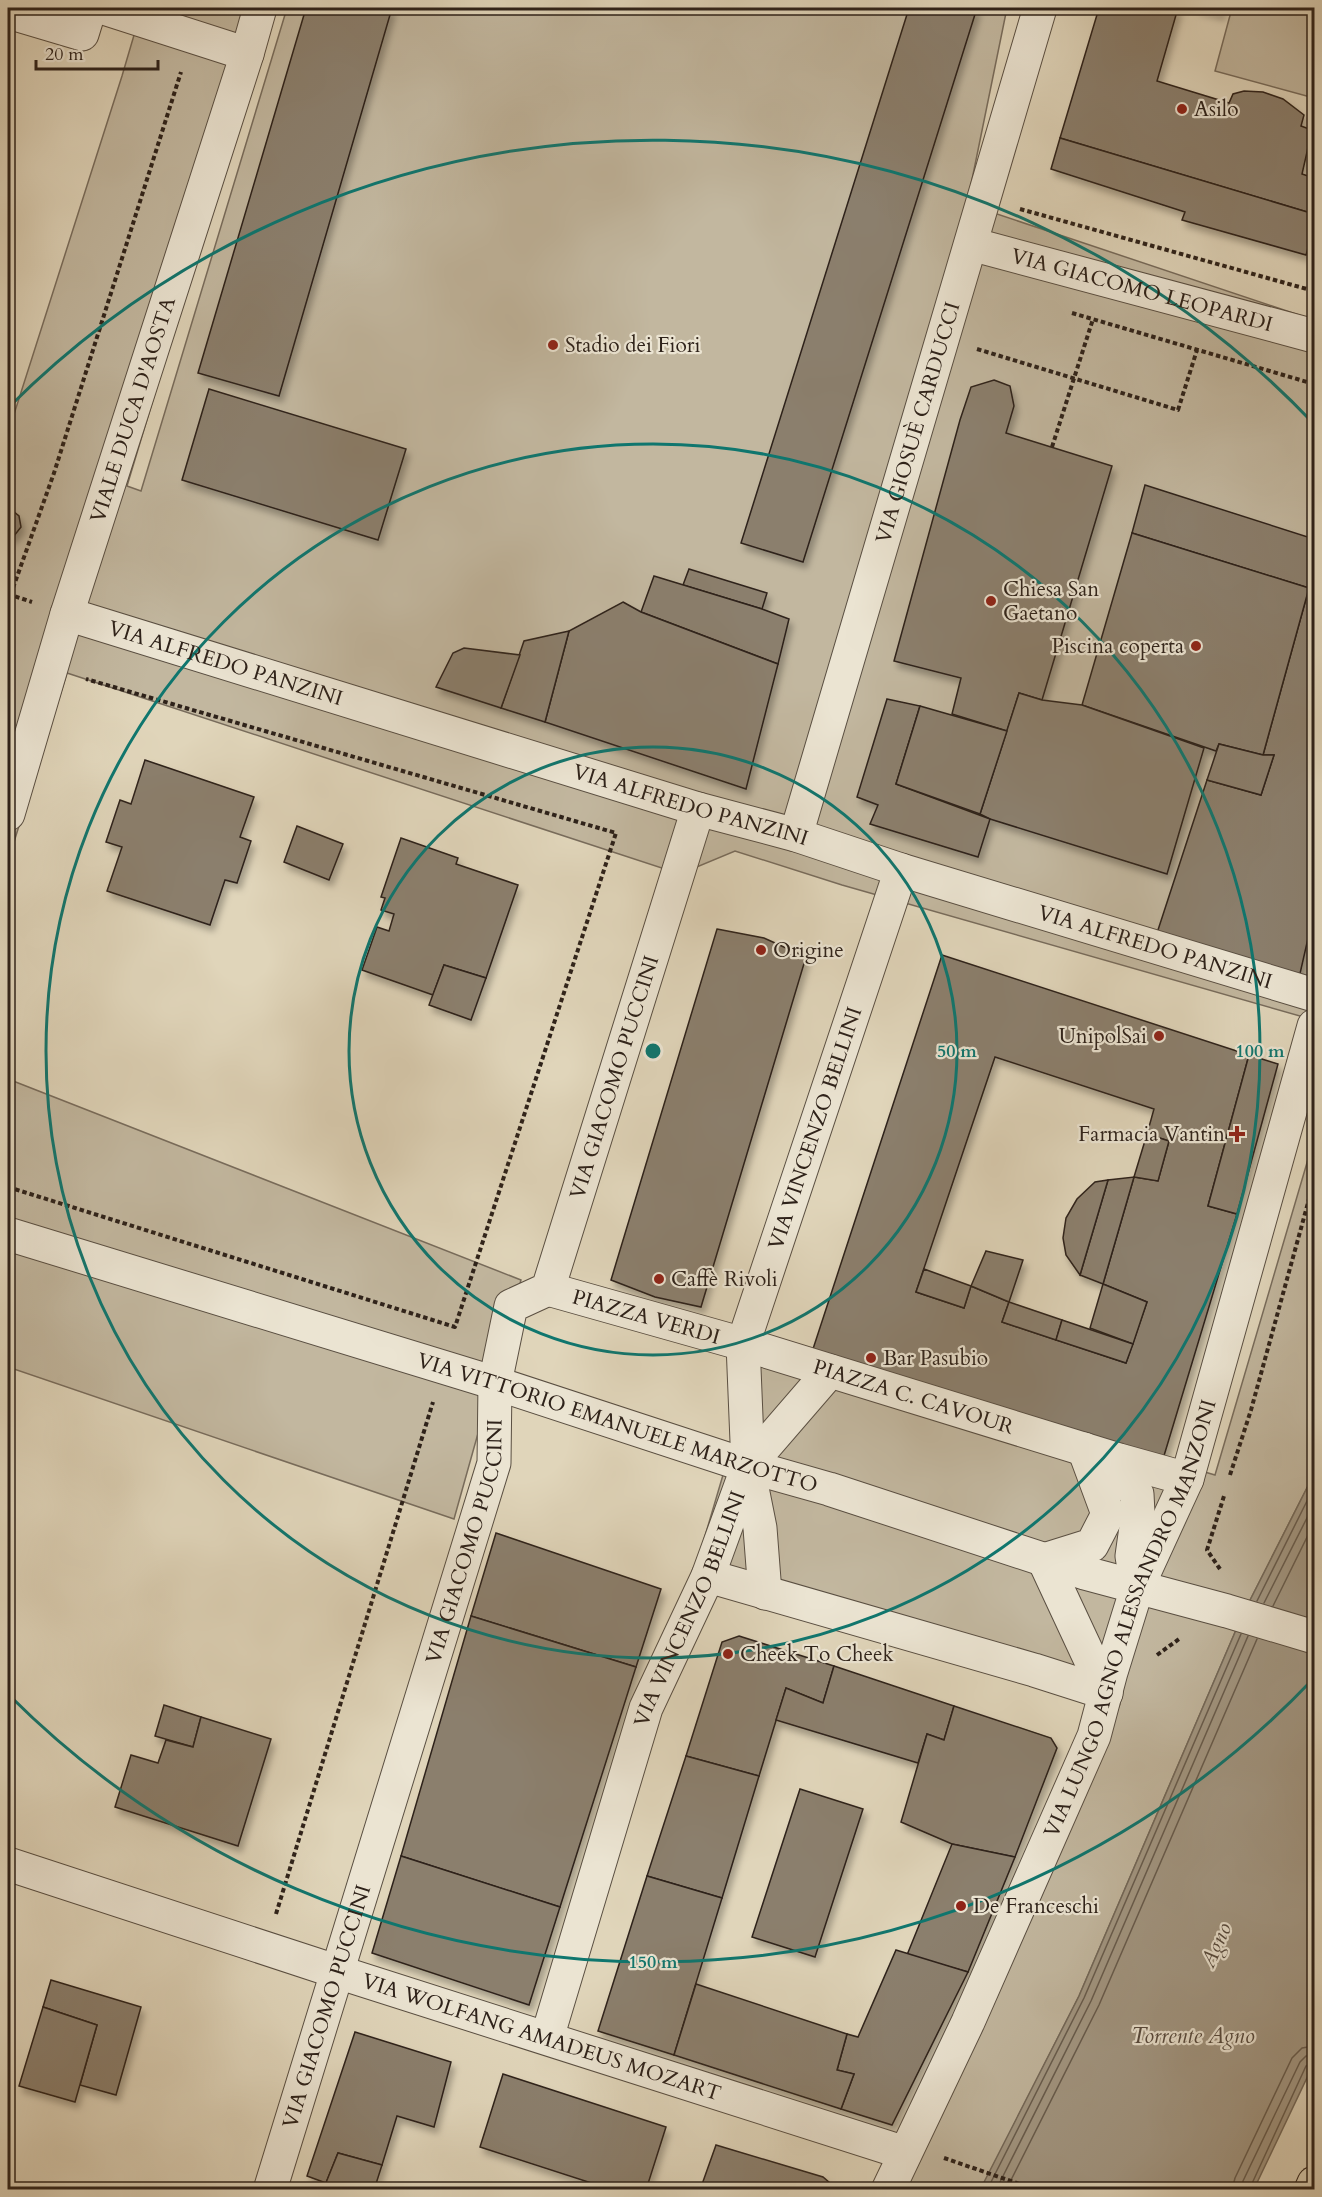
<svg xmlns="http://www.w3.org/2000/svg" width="1322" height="2197" font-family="Cardo,serif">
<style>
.green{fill:#c2b79f;stroke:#786c5c;stroke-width:1.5}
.water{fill:#a39884;stroke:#74695a;stroke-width:1.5}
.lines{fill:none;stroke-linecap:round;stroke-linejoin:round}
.shore{stroke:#685d4f;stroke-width:1.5}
.building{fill:#8b7f6d;stroke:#2e221a;stroke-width:1.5;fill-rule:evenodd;filter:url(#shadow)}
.minor-casing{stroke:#5a4f42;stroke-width:35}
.major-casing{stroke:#2e221a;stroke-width:35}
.path{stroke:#2e221a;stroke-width:4;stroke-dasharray:4.5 3;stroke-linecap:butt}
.minor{stroke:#ebe4d2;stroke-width:33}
.major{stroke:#e0d5ba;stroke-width:33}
.ring{fill:none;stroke:#0f766e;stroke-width:3}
.poi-dot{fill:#8f2418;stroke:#ebe4d2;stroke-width:2}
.labels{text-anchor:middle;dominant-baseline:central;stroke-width:4.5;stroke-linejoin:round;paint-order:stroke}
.poi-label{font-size:21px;fill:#2e221a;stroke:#ebe4d2;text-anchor:start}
.street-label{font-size:21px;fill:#2e221a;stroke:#ebe4d2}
.water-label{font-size:22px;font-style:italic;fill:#574b3f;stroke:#ebe4d2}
.centre{fill:#0f766e;stroke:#ebe4d2;stroke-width:3}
.ring-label{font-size:18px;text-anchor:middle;font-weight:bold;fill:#0f766e;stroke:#ebe4d2;stroke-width:4.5;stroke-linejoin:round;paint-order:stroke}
</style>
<defs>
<filter id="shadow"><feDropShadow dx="3.5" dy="6" stdDeviation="3" flood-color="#0004"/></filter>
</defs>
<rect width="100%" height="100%" fill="#e0d5ba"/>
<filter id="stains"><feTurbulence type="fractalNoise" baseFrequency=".00333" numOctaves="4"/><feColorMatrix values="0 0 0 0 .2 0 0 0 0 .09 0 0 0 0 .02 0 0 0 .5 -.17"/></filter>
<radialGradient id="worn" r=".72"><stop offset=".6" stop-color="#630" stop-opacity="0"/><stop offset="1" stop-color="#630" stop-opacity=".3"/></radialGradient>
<g class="green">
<path d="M 142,8 L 271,8 L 127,486 L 141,491 L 287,8 L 1007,8 L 967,204 L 1314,320 L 1314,1020 L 842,885 L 735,851 L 680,874 L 67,673 L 8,861 L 8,433 L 122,76 Z"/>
<path d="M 1232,8 L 1314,8 L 1314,98 L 1215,71 Z"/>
<path d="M 8,1079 L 521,1280 L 454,1519 L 8,1367 Z"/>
<path d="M 1314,1139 L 1314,1474 L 1242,1616 L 1079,1996 L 983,2186 L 980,2189 L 906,2189 L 1002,1981 L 1120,1704 L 690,1587 L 728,1458 L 767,1342 L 1215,1475 Z"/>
</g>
<path class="water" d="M 1314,1474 L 1314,2063 L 1254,2189 L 980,2190 L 1079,1996 L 1242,1616 Z"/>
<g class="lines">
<g class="shore">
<path d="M 1257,1601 L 1314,1487"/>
<path d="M 1264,1603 L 1314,1504"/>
<path d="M 1273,1606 L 1314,1523"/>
<path d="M 987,2190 L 1084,1998 L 1241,1634"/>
<path d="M 996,2190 L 1091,2001 L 1248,1636"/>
<path d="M 1006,2190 L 1099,2005 L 1257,1639"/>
<path d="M 1232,2190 L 1235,2178 L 1292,2058 L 1302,2048 L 1314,2046"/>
<path d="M 1241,2190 L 1243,2181 L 1300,2062 L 1306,2056 L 1314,2055"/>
<path d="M 1249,2190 L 1306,2066 L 1314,2062"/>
</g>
</g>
<g class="building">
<path d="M 306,8 L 392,8 L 279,396 L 198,373 Z"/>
<path d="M 909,8 L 977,8 L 803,562 L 741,543 Z"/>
<path d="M 1099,8 L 1178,8 L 1157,81 L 1229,103 L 1233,94 L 1244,91 L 1263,92 L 1283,99 L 1304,115 L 1301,126 L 1312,130 L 1302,174 L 1314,178 L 1314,214 L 1060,138 Z"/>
<path d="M 1195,8 L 1223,8 L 1221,14 Z"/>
<path d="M 1060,138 L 1314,214 L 1314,246 L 1309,245 L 1306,255 L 1182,220 L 1185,212 L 1051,169 Z"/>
<path d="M 994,380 L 1010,386 L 1014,406 L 1006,433 L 1112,466 L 1042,700 L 1019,693 L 1007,731 L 952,714 L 961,678 L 894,661 L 960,420 L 971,387 Z"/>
<path d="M 209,389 L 406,449 L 378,540 L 182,480 Z"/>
<path d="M 1145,485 L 1314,539 L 1314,912 L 1299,978 L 1157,933 L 1207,780 L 1261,795 L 1274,755 L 1263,755 L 1309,588 L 1132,533 Z"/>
<path d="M 8,507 L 19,516 L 21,527 L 14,536 L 8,539 Z"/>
<path d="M 1132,533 L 1309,588 L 1263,755 L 1219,744 L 1216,751 L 1082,705 Z"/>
<path d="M 689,569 L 767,593 L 762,609 L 683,585 Z"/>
<path d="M 654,576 L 762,609 L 789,619 L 778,664 L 641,612 Z"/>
<path d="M 623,602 L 641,612 L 778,664 L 746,789 L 545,722 L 569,631 Z"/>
<path d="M 569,631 L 545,722 L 501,708 L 524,641 Z"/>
<path d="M 464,648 L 520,655 L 501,708 L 436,687 L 453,653 Z"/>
<path d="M 1019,693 L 1042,700 L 1082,705 L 1204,748 L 1167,874 L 990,819 L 980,814 Z"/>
<path d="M 887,699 L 920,706 L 896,784 L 990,819 L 978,857 L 870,824 L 878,805 L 857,797 Z"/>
<path d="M 920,706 L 1007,731 L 980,814 L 896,784 Z"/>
<path d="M 1219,744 L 1263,755 L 1274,755 L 1261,795 L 1207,780 Z"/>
<path d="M 145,760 L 254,797 L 240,837 L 251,841 L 237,883 L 225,880 L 210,925 L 107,891 L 122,847 L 106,842 L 120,800 L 131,804 Z"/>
<path d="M 297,826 L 343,844 L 329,880 L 284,862 Z"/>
<path d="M 401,838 L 458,858 L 456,864 L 518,885 L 486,978 L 444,965 L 433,995 L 362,970 L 377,927 L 389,931 L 394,914 L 381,910 L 385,898 L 381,897 Z"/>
<path d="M 717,929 L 764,938 L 806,957 L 701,1307 L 655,1297 L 611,1280 Z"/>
<path d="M 942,955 L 1249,1055 L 1208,1206 L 1237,1214 L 1163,1459 L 812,1352 ZM 995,1057 L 1154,1109 L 1147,1134 L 1169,1141 L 1158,1181 L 1134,1177 L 1103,1284 L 1147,1302 L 1126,1363 L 1002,1322 L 1009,1302 L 971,1286 L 964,1308 L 916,1292 Z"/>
<path d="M 444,965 L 486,978 L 471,1020 L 429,1005 Z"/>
<path d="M 1249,1055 L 1278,1064 L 1237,1214 L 1208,1206 Z"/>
<path d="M 1147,1134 L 1169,1141 L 1158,1181 L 1134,1177 Z"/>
<path d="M 1134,1177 L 1103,1284 L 1080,1275 L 1108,1180 Z"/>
<path d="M 1108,1180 L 1080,1275 L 1066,1255 L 1063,1238 L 1066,1218 L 1077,1199 L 1095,1182 Z"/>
<path d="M 986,1251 L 1023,1260 L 1009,1302 L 971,1286 Z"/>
<path d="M 924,1269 L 971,1286 L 964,1308 L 916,1292 Z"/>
<path d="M 1103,1284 L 1147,1302 L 1133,1344 L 1090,1328 Z"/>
<path d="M 1009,1302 L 1062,1320 L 1056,1340 L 1002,1322 Z"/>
<path d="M 1062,1320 L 1133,1344 L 1126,1363 L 1056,1340 Z"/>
<path d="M 496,1533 L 661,1589 L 636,1667 L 471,1616 Z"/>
<path d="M 471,1616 L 636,1667 L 560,1907 L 401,1856 Z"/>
<path d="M 739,1636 L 834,1666 L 823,1703 L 786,1688 L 759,1776 L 686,1756 L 722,1642 Z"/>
<path d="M 834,1666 L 954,1706 L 944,1740 L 927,1734 L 918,1763 L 776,1720 L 786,1688 L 823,1703 Z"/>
<path d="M 164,1705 L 201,1717 L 193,1747 L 155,1736 Z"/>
<path d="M 954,1706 L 1051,1738 L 1057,1748 L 1015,1857 L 952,1844 L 901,1822 L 927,1734 L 944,1740 Z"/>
<path d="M 201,1717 L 271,1739 L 238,1846 L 115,1807 L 131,1755 L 158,1763 L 166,1740 L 193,1747 Z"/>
<path d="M 686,1756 L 759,1776 L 722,1898 L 647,1876 Z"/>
<path d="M 800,1789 L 863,1809 L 815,1957 L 752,1937 Z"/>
<path d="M 952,1844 L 1015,1857 L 968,1972 L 907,1955 Z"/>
<path d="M 401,1856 L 560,1907 L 529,2005 L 372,1953 Z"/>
<path d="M 647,1876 L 722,1898 L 674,2055 L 598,2031 Z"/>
<path d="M 896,1950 L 968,1972 L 892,2125 L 841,2109 L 854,2074 L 837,2070 L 847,2034 L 858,2037 Z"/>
<path d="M 51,1980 L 141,2007 L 116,2095 L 80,2085 L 97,2025 L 43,2007 Z"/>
<path d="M 696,1984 L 847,2034 L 837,2070 L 854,2074 L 841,2109 L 674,2055 Z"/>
<path d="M 43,2007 L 97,2025 L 75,2102 L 19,2086 Z"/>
<path d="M 355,2032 L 451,2062 L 434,2127 L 397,2116 L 382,2165 L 338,2153 L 326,2183 L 307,2176 Z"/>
<path d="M 503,2074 L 666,2127 L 646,2190 L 613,2190 L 480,2147 Z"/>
<path d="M 716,2145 L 823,2177 L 838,2190 L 700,2190 Z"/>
<path d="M 338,2153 L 382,2165 L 374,2190 L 323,2190 Z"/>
</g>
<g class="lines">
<defs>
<g id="minor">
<path d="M 104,8 L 247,54"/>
<path d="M 8,12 L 82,34 L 90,8"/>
<path id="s1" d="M 971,244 L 1314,336"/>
<path id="s2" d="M 67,614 L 698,809 L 796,835 L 901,870 L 1314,995"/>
<path id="s3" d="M 8,814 L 67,614 L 247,54 L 260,8"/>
<path id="s4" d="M 796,835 L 1040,8"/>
<path id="s5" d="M 8,1234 L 495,1383 L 748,1466 L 829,1489 L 1085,1573 L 1227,1611 L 1314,1637"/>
<path id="s6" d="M 548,1289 L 743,1344 L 1119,1460 L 1187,1479"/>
<path d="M 1084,1449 L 1108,1514 L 1092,1545 L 1044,1560 L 1106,1693"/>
<path d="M 1098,1459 L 1118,1473 L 1137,1494 L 1138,1513 L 1132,1556 L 1137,1587"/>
<path d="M 748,1466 L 830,1371"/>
<path d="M 748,1468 L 760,1528 L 765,1593"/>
<path d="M 708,1576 L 1034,1670 L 1106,1693"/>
<path id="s7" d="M 8,1864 L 338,1972 L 905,2153"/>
<path id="s8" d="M 547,2038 L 646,1708 L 708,1576 L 748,1466 L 743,1344 L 901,870"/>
<path id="s9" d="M 270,2190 L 494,1463 L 495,1383 L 511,1306 L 548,1289 L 698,809"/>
<path id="s10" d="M 888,2190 L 968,2022 L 1094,1736 L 1111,1672 L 1137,1588 L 1187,1479 L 1314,1026"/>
</g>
<path id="major" d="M 1311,2190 L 1314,2183"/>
</defs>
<use href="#minor" class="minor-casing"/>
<use href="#major" class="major-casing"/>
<g class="path">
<path d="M 1020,209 L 1314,291"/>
<path d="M 1072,313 L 1314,384"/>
<path d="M 977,349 L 1178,410 L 1197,350"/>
<path d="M 1052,447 L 1093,319"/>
<path d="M 8,594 L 32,602"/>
<path d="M 8,602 L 54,473 L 181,72"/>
<path d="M 8,1187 L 455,1327 L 616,833 L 86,679"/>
<path d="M 1230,1475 L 1251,1410 L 1314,1181"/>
<path d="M 1220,1569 L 1207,1550 L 1224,1496"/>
<path d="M 1157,1655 L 1179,1639"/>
<path d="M 276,1914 L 433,1402"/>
<path d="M 944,2158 L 1037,2190"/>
</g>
<use href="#minor" class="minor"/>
<use href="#major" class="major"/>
</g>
<g class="ring">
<circle cx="653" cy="1051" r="304"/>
<circle cx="653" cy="1051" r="607"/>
<path d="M1314 1678A911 911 0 0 1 9 1695M9 407A911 911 0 0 1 1314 424"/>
</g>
<g class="poi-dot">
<circle cx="1182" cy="109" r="6"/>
<circle cx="553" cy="345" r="6"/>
<circle cx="991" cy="601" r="6"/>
<circle cx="1196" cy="646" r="6"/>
<circle cx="761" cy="950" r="6"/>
<circle cx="1159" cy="1036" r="6"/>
<path d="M1234 1125h6v6h6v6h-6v6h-6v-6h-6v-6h6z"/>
<circle cx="659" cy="1279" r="6"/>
<circle cx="871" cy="1358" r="6"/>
<circle cx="728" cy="1654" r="6"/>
<circle cx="961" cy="1906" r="6"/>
</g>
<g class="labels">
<g class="poi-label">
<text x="1194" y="109">Asilo</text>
<text x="565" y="345">Stadio dei Fiori</text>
<text x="1003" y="589">Chiesa San<tspan x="1003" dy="24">Gaetano</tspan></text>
<text x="1184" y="646" text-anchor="end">Piscina coperta</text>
<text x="773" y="950">Origine</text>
<text x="1147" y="1036" text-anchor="end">UnipolSai</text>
<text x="1225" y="1134" text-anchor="end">Farmacia Vantin</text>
<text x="671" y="1279">Caffè Rivoli</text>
<text x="883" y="1358">Bar Pasubio</text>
<text x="740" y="1654">Cheek To Cheek</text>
<text x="973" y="1906">De Franceschi</text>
</g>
<g class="street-label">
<text stroke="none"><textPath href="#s1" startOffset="177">VIA GIACOMO LEOPARDI</textPath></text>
<text stroke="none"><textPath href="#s3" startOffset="423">VIALE DUCA D'AOSTA</textPath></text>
<text stroke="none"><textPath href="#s4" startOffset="430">VIA GIOSUÈ CARDUCCI</textPath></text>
<text stroke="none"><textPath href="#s2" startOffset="166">VIA ALFREDO PANZINI</textPath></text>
<text stroke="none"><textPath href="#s2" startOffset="652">VIA ALFREDO PANZINI</textPath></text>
<text stroke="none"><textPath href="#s2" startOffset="1138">VIA ALFREDO PANZINI</textPath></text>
<text stroke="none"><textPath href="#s9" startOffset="1182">VIA GIACOMO PUCCINI</textPath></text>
<text stroke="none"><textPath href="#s8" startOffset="957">VIA VINCENZO BELLINI</textPath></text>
<text stroke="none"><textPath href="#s6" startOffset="102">PIAZZA VERDI</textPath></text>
<text stroke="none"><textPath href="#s6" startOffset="381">PIAZZA C. CAVOUR</textPath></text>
<text stroke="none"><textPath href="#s5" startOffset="638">VIA VITTORIO EMANUELE MARZOTTO</textPath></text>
<text stroke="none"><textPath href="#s9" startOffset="678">VIA GIACOMO PUCCINI</textPath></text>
<text stroke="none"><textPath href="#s8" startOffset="453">VIA VINCENZO BELLINI</textPath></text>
<text stroke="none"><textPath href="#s10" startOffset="622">VIA LUNGO AGNO ALESSANDRO MANZONI</textPath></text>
<text stroke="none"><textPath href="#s9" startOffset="192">VIA GIACOMO PUCCINI</textPath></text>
<text stroke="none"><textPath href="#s7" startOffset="561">VIA WOLFANG AMADEUS MOZART</textPath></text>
</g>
<g class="water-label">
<text transform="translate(1216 1945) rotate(-66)">Agno</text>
<text x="1193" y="2036">Torrente Agno</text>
</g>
</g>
<circle cx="653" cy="1051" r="9" class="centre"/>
<g class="ring-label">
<text x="957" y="1057">50 m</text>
<text x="1260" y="1057">100 m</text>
<text x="653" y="1968">150 m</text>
</g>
<rect width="1322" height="2197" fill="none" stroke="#e0d5ba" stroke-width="30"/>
<rect x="9" y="9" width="1304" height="2179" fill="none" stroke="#2e221a" stroke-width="3"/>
<rect x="15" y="15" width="1292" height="2167" fill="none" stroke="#2e221a" stroke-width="1.5"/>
<path d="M36 60v9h122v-9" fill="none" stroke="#2e221a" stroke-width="3"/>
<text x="45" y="60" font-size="18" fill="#2e221a" stroke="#ebe4d2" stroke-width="4.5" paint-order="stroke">20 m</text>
<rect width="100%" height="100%" filter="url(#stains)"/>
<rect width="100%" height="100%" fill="url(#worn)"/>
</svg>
